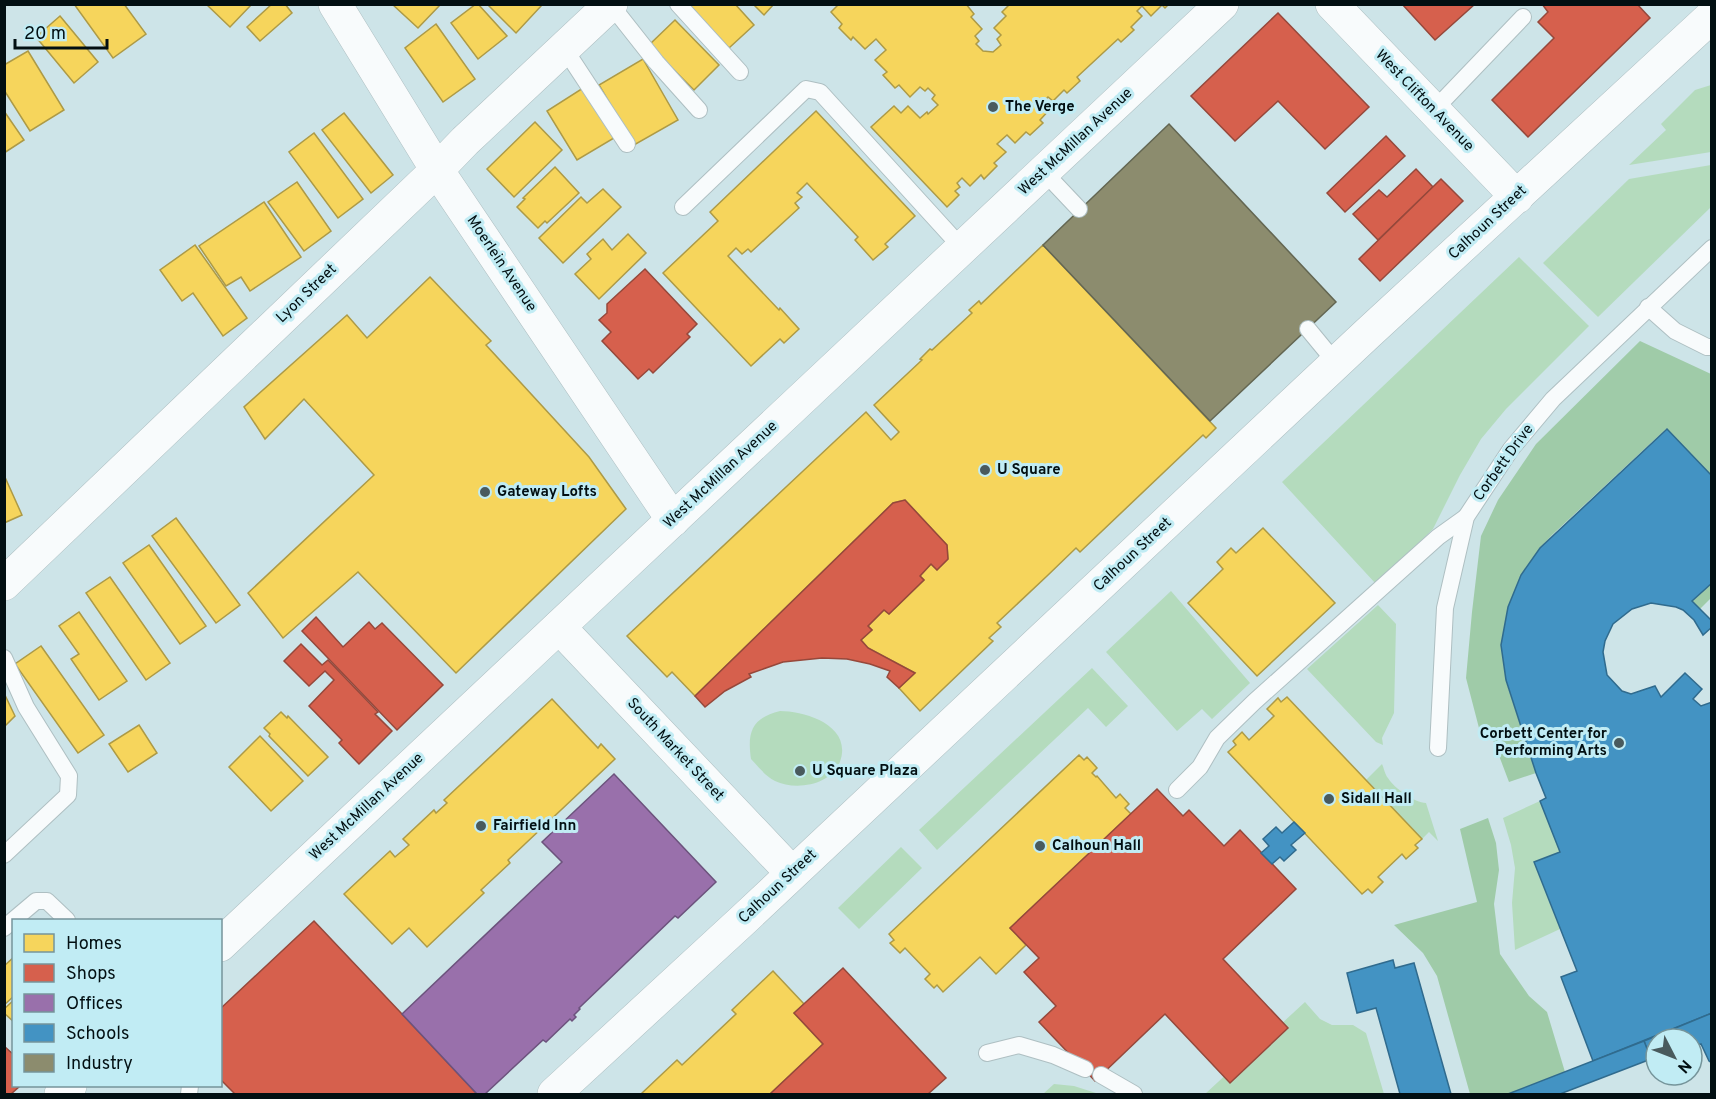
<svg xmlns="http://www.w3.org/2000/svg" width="1716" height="1099" font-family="Overpass,sans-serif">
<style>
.green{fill:#b4dbbd}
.forest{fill:#9fcba8}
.homes{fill:#f6d55c;stroke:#ad9a46;stroke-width:1.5}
.shops{fill:#d6604d;stroke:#96483b;stroke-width:1.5}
.offices{fill:#9970ab;stroke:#6c537d;stroke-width:1.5}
.schools{fill:#4393c3;stroke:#306b8e;stroke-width:1.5}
.industry{fill:#8c8c6e;stroke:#636652;stroke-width:1.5}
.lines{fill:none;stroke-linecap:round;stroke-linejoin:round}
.service-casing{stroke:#aebfc2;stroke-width:18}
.minor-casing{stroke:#aebfc2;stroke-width:34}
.secondary-casing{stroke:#aebfc2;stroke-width:34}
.service{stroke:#f8fbfc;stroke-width:16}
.minor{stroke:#f8fbfc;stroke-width:33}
.secondary{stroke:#f8fbfc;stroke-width:33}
.poi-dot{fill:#495a5d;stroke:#c1ecf4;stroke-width:2}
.labels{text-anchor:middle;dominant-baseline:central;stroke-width:6;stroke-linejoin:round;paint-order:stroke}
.street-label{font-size:15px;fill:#020f12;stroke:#c1ecf4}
.poi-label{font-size:15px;font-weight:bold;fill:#020f12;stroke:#c1ecf4;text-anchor:start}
</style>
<rect width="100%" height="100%" fill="#cde4e8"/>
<g class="green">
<path d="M 1711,85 L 1711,152 L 1629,165 L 1666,130 L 1661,124 L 1695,90 Z"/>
<path d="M 1711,165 L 1711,207 L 1598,317 L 1543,263 L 1629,179 Z"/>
<path d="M 1519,257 L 1589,326 L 1506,409 L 1481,439 L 1460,475 L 1433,529 L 1376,584 L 1282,482 Z"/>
<path d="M 1171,591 L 1250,683 L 1212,719 L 1202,709 L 1177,731 L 1106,652 Z"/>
<path d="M 1378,605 L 1396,624 L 1394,713 L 1382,738 L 1383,745 L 1376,742 L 1307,669 Z"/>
<path d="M 1092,668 L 1128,706 L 1106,727 L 1088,708 L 937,850 L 919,830 Z"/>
<path d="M 780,711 C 803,711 845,723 842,753 C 839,784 798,792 775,781 C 765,776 758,766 751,759 C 747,732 752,718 780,711 Z"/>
<path d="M 1382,764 C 1384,768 1385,775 1388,778 C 1394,788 1415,803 1426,803 L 1438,841 L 1429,832 L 1422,839 L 1366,780 Z"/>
<path d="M 1540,801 L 1560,852 L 1534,862 L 1560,929 L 1515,950 L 1512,903 L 1515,868 L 1511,845 L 1503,818 Z"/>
<path d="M 901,847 L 922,868 L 859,929 L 838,908 Z"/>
<path d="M 1305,1002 L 1320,1019 L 1332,1025 L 1353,1025 L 1366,1033 L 1384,1094 L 1205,1094 Z"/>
<path d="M 1054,1084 L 1074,1086 L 1099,1094 L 1043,1094 Z"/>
</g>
<g class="forest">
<path d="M 1640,341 L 1711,374 L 1711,476 L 1666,429 L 1552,535 L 1540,548 L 1521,575 L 1508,607 L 1501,645 L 1506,681 L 1536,773 L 1509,782 L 1487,724 L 1479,728 L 1466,678 L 1472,612 L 1481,536 L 1498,500 L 1536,444 Z"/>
<path d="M 1711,583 L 1711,598 L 1700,609 L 1692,601 Z"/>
<path d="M 1488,818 L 1496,843 L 1499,870 L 1494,904 L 1500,954 L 1529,996 L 1547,1012 L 1565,1072 L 1508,1094 L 1470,1094 L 1437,976 L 1423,953 L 1394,925 L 1477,902 L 1460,829 Z"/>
</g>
<g class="homes">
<path d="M 74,4 L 124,4 L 146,34 L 113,58 Z"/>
<path d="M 206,4 L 252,4 L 230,27 Z"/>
<path d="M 272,4 L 285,4 L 292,13 L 260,41 L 247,27 Z"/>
<path d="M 392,4 L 441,4 L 418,28 Z"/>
<path d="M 476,4 L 478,4 L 507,36 L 478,59 L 451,23 Z"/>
<path d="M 487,4 L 542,4 L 542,5 L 516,33 Z"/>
<path d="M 688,4 L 735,4 L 754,25 L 729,48 Z"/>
<path d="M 753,4 L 774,4 L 764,15 Z"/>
<path d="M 839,4 L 966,4 L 974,14 L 971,17 L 982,29 L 975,36 L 979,41 L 976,44 L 983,51 L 993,52 L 1001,45 L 997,39 L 1001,35 L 994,28 L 1006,16 L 1002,12 L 1010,4 L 1169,4 L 1165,8 L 1162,5 L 1151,16 L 1142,6 L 1137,11 L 1142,16 L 1131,27 L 1134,30 L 1121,42 L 1118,39 L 1077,77 L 1080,81 L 1067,93 L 1064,90 L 1053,101 L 1048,97 L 1044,101 L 1051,108 L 1040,120 L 1043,123 L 1030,135 L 1026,132 L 1015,143 L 1007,135 L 997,144 L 1006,152 L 994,163 L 997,166 L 984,179 L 981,175 L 970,186 L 962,178 L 957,183 L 960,187 L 955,191 L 959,195 L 947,207 L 871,127 L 894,106 L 901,113 L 908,106 L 920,118 L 927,112 L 928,114 L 938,105 L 932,99 L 935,95 L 928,88 L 925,91 L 920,87 L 910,97 L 899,85 L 895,88 L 883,75 L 887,72 L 875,60 L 886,50 L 876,39 L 865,49 L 853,37 L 851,40 L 839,28 L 842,24 L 831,12 Z"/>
<path d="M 60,16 L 98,62 L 74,83 L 36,37 Z"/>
<path d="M 675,20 L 719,65 L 694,90 L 649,45 Z"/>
<path d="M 436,24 L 475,79 L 443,102 L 405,48 Z"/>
<path d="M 28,51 L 64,110 L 30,131 L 4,90 L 4,65 Z"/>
<path d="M 643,59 L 678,120 L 634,145 L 599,85 Z"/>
<path d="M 583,88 L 614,138 L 577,160 L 547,111 Z"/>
<path d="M 4,111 L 24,140 L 4,153 Z"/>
<path d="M 816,111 L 915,216 L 885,244 L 888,247 L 873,260 L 855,240 L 858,237 L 807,183 L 797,193 L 802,197 L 795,203 L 799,208 L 751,252 L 748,249 L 742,254 L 736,248 L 728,256 L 779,310 L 780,308 L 799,329 L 784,343 L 780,339 L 751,366 L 663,273 L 718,221 L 710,212 Z"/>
<path d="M 344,113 L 393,175 L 371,193 L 322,130 Z"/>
<path d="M 535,122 L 562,150 L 514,197 L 487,169 Z"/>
<path d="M 314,133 L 363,199 L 338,218 L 289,152 Z"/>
<path d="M 555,167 L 579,193 L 547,223 L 545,221 L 538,228 L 517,207 L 525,199 L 523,198 Z"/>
<path d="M 297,182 L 331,231 L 304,251 L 268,202 Z"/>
<path d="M 603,189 L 621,207 L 563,263 L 539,238 L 581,197 L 587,203 Z"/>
<path d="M 264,202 L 301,257 L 250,291 L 241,277 L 226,286 L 199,246 Z"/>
<path d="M 628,234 L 646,253 L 599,299 L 575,274 L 591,259 L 587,254 L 603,239 L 612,250 Z"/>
<path d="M 195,245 L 247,318 L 223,336 L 193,293 L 182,301 L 160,270 Z"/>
<path d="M 1043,245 L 1216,428 L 1206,438 L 1203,435 L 1080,552 L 1076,548 L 1047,576 L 997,623 L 1001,627 L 989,638 L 993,641 L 920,711 L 899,688 L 915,673 L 868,648 L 861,640 L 872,630 L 868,626 L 884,610 L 889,614 L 924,580 L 920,576 L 931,564 L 937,570 L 948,559 L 947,545 L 905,500 L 893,503 L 695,696 L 672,672 L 667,677 L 627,636 L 866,412 L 891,440 L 899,432 L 874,405 L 922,360 L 920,359 L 930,349 L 932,350 L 972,313 L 969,310 L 979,301 L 981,304 Z"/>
<path d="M 430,277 L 491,341 L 486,345 L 589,457 L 626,509 L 456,673 L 358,572 L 283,638 L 248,593 L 374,475 L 304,399 L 265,439 L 244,407 L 347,315 L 367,338 Z"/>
<path d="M 4,475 L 22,515 L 4,523 Z"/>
<path d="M 176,518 L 240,605 L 216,623 L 152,536 Z"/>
<path d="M 1263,528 L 1335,603 L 1257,676 L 1188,603 L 1223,569 L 1217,562 L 1231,548 L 1236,553 Z"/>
<path d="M 149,545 L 206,626 L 180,644 L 123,563 Z"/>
<path d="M 110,577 L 170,663 L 146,680 L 86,593 Z"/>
<path d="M 79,612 L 127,681 L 99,700 L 71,659 L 79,654 L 59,626 Z"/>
<path d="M 41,646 L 104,735 L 78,753 L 15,664 Z"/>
<path d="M 4,693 L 15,716 L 4,727 Z"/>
<path d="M 1287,697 L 1422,839 L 1415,845 L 1418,848 L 1406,859 L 1402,854 L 1378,877 L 1383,882 L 1372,893 L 1368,889 L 1362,894 L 1228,752 L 1236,745 L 1233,741 L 1242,732 L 1249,740 L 1274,716 L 1267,709 L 1278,698 L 1281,702 Z"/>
<path d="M 552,699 L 598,748 L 601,744 L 615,759 L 508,860 L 510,863 L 481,890 L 484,893 L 427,947 L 409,928 L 392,944 L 344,894 L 390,851 L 395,857 L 409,845 L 403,839 L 434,810 L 436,813 L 447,803 L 444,800 Z"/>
<path d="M 281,712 L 287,718 L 288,716 L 328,757 L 308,776 L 269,736 L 270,734 L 264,728 Z"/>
<path d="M 139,725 L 157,753 L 128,772 L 109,744 Z"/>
<path d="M 260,736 L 303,781 L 271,811 L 229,767 Z"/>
<path d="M 1079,755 L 1084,760 L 1087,757 L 1097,768 L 1092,773 L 1096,777 L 1097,776 L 1116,798 L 1120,794 L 1129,804 L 1125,808 L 1131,814 L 1010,928 L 1026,945 L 996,974 L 980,957 L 943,992 L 937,985 L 934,988 L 925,979 L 930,974 L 905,948 L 900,953 L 890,943 L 894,940 L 889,934 Z"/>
<path d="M 14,957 L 14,996 L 4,1005 L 4,966 Z"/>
<path d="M 773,971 L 804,1004 L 794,1013 L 823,1044 L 770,1094 L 641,1094 L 677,1060 L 682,1065 L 736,1014 L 732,1010 Z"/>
<path d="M 14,1000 L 14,1022 L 4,1013 L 4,1009 Z"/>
</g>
<g class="shops">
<path d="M 1402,4 L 1475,4 L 1435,40 Z"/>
<path d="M 1542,4 L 1637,4 L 1650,18 L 1528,137 L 1492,100 L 1554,38 L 1538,22 L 1548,12 Z"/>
<path d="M 1278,13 L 1369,107 L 1325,149 L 1278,101 L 1235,141 L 1191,96 Z"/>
<path d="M 1386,136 L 1405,156 L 1345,212 L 1327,193 Z"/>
<path d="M 1416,169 L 1433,187 L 1378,240 L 1353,214 L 1379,190 L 1387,197 Z"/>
<path d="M 1441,179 L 1463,201 L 1380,281 L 1359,259 Z"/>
<path d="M 645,269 L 697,324 L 687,334 L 690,337 L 653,373 L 649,369 L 638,379 L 602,341 L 611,332 L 599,320 L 607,313 L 607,304 Z"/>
<path d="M 905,500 L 947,545 L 948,559 L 937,570 L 931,564 L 920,576 L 924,580 L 889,614 L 884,610 L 868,626 L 872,630 L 861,640 L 868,648 L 915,673 L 899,688 L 887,677 L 890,671 L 870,664 L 847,659 L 822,658 L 783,662 L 749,674 L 751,677 L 725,691 L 705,707 L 695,696 L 893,503 Z"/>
<path d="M 316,617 L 343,647 L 369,622 L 375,629 L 382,623 L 443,685 L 397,730 L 302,631 Z"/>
<path d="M 301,644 L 322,665 L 328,660 L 378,712 L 375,714 L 392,731 L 359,764 L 339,743 L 342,740 L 309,706 L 334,680 L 325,671 L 309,686 L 284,661 Z"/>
<path d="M 1157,789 L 1183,816 L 1189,810 L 1224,846 L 1240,830 L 1296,889 L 1223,959 L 1288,1028 L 1230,1083 L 1165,1014 L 1095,1081 L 1039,1022 L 1056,1006 L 1024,972 L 1039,958 L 1010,928 Z"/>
<path d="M 314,921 L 402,1014 L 477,1094 L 235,1094 L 220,1079 L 220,1009 Z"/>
<path d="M 843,968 L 946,1078 L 928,1094 L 770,1094 L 823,1044 L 794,1013 Z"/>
<path d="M 4,1046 L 14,1055 L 14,1086 L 20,1086 L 11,1094 L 4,1094 Z"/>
</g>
<path class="offices" d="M 614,774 L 716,882 L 678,918 L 675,916 L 579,1008 L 580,1009 L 574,1015 L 576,1017 L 572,1021 L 570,1019 L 546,1042 L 543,1040 L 485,1094 L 477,1094 L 402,1014 L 562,862 L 542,842 Z"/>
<g class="schools">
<path d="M 1667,429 L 1712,476 L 1712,583 L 1692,601 L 1712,621 L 1712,627 L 1703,635 L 1694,620 L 1683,610 L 1676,607 L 1651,603 L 1632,609 L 1613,624 L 1605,641 L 1603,652 L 1607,675 L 1622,691 L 1631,694 L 1655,686 L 1661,697 L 1685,673 L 1702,689 L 1693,699 L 1701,706 L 1712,702 L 1712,1013 L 1593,1061 L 1561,977 L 1577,971 L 1534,862 L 1560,852 L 1540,801 L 1546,798 L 1536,773 L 1506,680 L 1501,645 L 1508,607 L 1521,575 L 1540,548 Z"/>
<path d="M 1294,822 L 1305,833 L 1291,845 L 1296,850 L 1284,861 L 1280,857 L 1272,864 L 1261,853 L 1269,846 L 1263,839 L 1276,827 L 1282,833 Z"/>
<path d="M 1393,960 L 1395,968 L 1414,963 L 1451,1094 L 1400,1094 L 1376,1008 L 1357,1013 L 1347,973 Z"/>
<path d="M 1712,1013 L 1712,1063 L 1709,1061 L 1701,1044 L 1692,1047 L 1692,1039 L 1656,1039 L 1656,1058 L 1651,1059 L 1644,1041 Z"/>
<path d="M 1644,1041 L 1651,1059 L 1560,1094 L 1508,1094 Z"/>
</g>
<path class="industry" d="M 1169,124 L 1336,302 L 1210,421 L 1043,245 Z"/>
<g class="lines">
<defs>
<g id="service">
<path d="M 678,4 L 740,72"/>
<path d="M 611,5 L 656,62 L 699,110"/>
<path d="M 564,48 L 627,144"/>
<path d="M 1433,111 L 1523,17"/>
<path d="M 1044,172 L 1079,209"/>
<path d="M 683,207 L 806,89 L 820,92 L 962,248"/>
<path d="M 1648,307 L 1675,331 L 1707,347 L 1712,347"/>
<path d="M 1308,329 L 1336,363"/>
<path d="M 4,658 L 26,707 L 69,776 L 68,795 L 4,855"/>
<path d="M 1438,748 L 1445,608 L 1466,517 L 1511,449 L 1553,399 L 1712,248"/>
<path d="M 1177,790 L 1200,767 L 1217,738 L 1254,702 L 1438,537 L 1466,517"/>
<path d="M 4,928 L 36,901 L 47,901 L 67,920"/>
<path d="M 987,1053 L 1019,1045 L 1053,1055 L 1085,1069"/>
<path d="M 1101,1075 L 1134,1094"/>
<path d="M 189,1094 L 190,1086"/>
</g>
<g id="minor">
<path d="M 335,4 L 437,170 L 673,520"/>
<path d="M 4,584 L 437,170 L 465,141 L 611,4"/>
<path d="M 559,627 L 792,873"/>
</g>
<g id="secondary">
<path d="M 1332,4 L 1517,197"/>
<path d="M 220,945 L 1222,4"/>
<path d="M 61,1094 L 70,1086"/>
<path d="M 554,1094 L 743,920 L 1366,335 L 1712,16"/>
</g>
</defs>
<use href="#service" class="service-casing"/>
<use href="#minor" class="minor-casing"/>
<use href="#secondary" class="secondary-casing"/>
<use href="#service" class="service"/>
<use href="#minor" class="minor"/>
<use href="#secondary" class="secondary"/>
</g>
<g class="poi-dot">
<circle cx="993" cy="107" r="6"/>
<circle cx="985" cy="470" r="6"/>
<circle cx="485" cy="492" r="6"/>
<circle cx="1619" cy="743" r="6"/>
<circle cx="800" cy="771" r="6"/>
<circle cx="1329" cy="799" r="6"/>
<circle cx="481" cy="826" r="6"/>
<circle cx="1040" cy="846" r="6"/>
</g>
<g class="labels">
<g class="street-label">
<text transform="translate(1424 101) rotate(46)">West Clifton Avenue</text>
<text transform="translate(1076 142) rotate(-43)">West McMillan Avenue</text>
<text transform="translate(1488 223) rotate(-43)">Calhoun Street</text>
<text transform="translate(501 264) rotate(56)">Moerlein Avenue</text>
<text transform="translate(307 294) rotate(-44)">Lyon Street</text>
<text transform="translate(1504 463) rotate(-54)">Corbett Drive</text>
<text transform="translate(721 475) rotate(-43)">West McMillan Avenue</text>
<text transform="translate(1133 555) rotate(-43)">Calhoun Street</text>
<text transform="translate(675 750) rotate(47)">South Market Street</text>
<text transform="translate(367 807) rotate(-43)">West McMillan Avenue</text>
<text transform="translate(778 887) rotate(-43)">Calhoun Street</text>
</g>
<g class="poi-label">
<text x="1005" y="107">The Verge</text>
<text x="997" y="470">U Square</text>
<text x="497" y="492">Gateway Lofts</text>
<text x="1607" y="734" text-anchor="end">Corbett Center for<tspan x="1607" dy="17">Performing Arts</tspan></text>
<text x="812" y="771">U Square Plaza</text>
<text x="1341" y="799">Sidall Hall</text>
<text x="493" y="826">Fairfield Inn</text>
<text x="1052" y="846">Calhoun Hall</text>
</g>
</g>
<rect width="1716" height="1099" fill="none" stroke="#020f12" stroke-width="12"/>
<rect x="12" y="919" width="210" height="168" fill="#c1ecf4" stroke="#75949a" stroke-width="1.5"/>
<rect x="24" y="934" width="30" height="18" fill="#f6d55c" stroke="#75949a" stroke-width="1.5"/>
<text x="66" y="949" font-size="18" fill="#020f12">Homes</text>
<rect x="24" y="964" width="30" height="18" fill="#d6604d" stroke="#75949a" stroke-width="1.5"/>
<text x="66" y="979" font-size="18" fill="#020f12">Shops</text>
<rect x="24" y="994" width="30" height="18" fill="#9970ab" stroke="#75949a" stroke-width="1.5"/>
<text x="66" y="1009" font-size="18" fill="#020f12">Offices</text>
<rect x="24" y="1024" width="30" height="18" fill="#4393c3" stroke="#75949a" stroke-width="1.5"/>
<text x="66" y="1039" font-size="18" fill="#020f12">Schools</text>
<rect x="24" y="1054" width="30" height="18" fill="#8c8c6e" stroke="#75949a" stroke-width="1.5"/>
<text x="66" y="1069" font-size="18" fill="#020f12">Industry</text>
<g transform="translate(1674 1057) rotate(132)"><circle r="28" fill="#c1ecf4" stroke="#75949a" stroke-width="1.5"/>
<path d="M0-4.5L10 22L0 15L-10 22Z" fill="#495a5d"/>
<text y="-9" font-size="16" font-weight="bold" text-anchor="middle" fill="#020f12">N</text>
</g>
<path d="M15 39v9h92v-9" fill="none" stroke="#020f12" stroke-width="3"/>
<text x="24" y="39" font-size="18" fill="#020f12" stroke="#c1ecf4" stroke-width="4.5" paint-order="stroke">20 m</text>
</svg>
